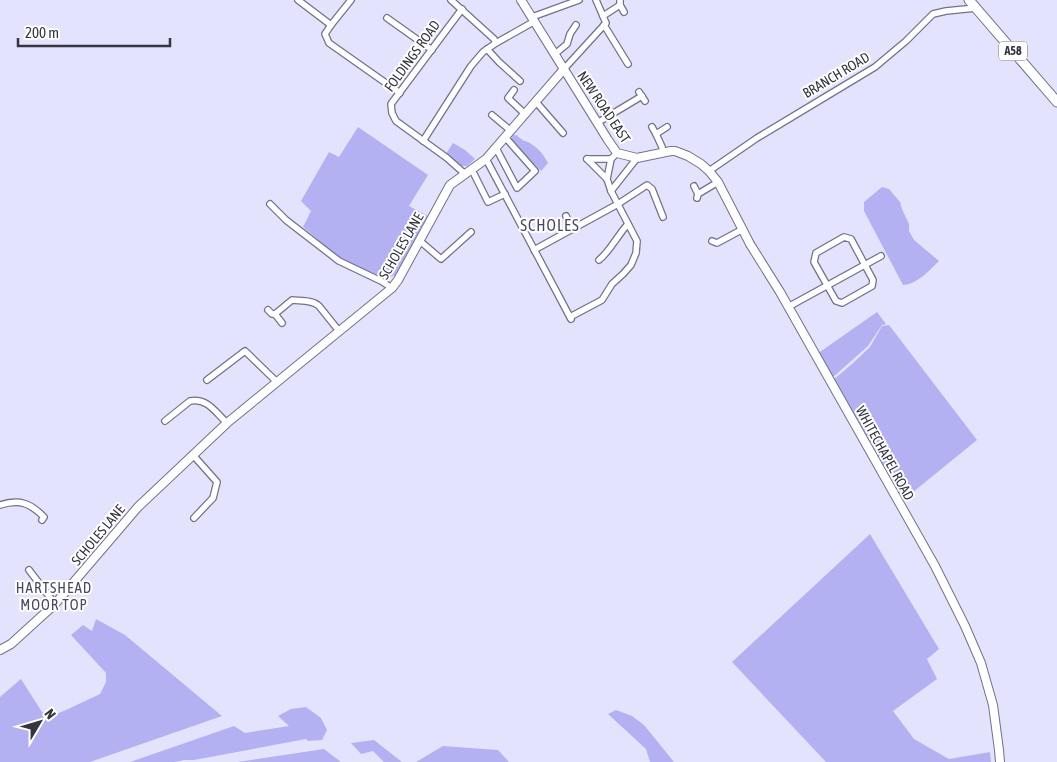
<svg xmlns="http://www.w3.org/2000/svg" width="1057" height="762" font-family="'Asap Condensed',sans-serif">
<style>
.green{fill:#b4b1f3}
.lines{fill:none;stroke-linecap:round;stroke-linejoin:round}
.minor-casing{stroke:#72718e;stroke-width:8}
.secondary-casing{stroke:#72718e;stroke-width:10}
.trunk-casing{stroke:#72718e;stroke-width:11}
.minor{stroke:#fff;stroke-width:5.5}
.secondary{stroke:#fff;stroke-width:8}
.trunk{stroke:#fff;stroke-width:9}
.labels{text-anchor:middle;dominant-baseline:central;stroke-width:4;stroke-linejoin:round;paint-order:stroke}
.shield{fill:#fff;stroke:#72727b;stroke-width:1}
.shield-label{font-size:12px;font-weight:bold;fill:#353542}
.street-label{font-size:14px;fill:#353542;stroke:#fff}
.neighbourhood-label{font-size:15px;letter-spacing:1px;fill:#494763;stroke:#fff}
.quarter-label{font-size:16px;letter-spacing:1px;fill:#494763;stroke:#fff}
</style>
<rect width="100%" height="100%" fill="#e3e3fd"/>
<g class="green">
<path d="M 358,127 L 428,175 L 409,206 L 428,216 L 401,268 L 395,275 L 388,278 C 372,273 355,267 340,257 C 327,248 315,237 303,227 L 311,211 L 301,201 L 329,152 L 339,157 Z"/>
<path d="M 513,135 C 521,136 514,134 520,138 C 522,140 525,141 528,142 C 537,147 543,153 548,163 L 541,171 L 511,140 Z"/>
<path d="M 453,143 L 465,150 L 475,159 L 467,166 L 461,166 L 446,154 Z"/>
<path d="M 882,187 L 889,189 L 900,202 L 902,209 L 909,224 L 909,231 L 914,240 L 939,261 C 930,270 916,285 903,285 L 864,211 L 864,202 Z"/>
<path d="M 877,312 L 886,324 L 882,325 L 868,346 L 832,378 L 817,354 Z"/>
<path d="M 889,325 L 977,440 L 902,501 L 833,380 L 852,364 L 870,347 L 882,326 Z"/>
<path d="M 870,534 L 939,649 L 927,659 L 937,679 L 893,711 L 914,739 L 949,759 L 990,752 L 991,762 L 826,762 L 732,662 Z"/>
<path d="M 96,619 L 125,635 L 222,716 L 90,762 L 0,762 L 0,697 L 21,679 L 42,712 L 54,715 L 66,710 L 100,694 L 106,682 L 106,673 L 71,635 L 83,625 L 92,631 Z"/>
<path d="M 306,707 L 321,718 L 327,730 L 322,740 L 308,741 L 306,739 L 194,760 L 184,760 L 175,762 L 130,762 L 234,726 L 245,733 L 289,726 L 278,716 L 291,709 Z"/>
<path d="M 616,710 L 632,716 L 644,725 L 674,762 L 650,762 L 646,749 L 608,714 Z"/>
<path d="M 374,740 L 402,762 L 384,762 L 373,751 L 361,754 L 351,743 Z"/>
<path d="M 443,746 L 498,750 L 509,762 L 416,762 Z"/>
<path d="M 324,749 L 341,762 L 238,762 Z"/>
</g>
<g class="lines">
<defs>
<g id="minor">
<path d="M 298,0 L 331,25"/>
<path d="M 351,0 L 331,25 L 325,34 L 329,43 L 400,93"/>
<path d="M 451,0 L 494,39 L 496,43"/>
<path d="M 620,0 L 620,5 L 624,12"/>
<path d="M 462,9 L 391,104 L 392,113 L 396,121 L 447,158 L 465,174"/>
<path d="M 603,16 L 620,5"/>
<path d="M 532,17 L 579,0"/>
<path d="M 387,18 L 432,50"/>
<path d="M 604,25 L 628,64"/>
<path d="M 487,49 L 499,62 L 520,81"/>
<path d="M 555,54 L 567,44 L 570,34 L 576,25"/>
<path d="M 564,69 L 606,23 L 596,0"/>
<path d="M 514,90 L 508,98 L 525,114"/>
<path d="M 639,92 L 645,101"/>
<path d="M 536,102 L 563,133"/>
<path d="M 492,115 L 511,131"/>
<path d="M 597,123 L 642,96"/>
<path d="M 652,127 L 656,134"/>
<path d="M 423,141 L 471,66 L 483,52 L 496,43 L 535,21"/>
<path d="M 496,148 L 517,188 L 535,171 L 505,137"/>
<path d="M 663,153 L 662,147 L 656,134 L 667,127"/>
<path d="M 486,159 L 571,319"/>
<path d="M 587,159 L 611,159"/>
<path d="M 472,170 L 488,202 L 505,194"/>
<path d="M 709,171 L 757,138 L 875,67 L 906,41 L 933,14 L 946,11 L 976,8"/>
<path d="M 607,179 L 611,159 L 617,153"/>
<path d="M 694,186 L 698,194 L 697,198"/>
<path d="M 611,191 L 637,158"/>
<path d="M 698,194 L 718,182"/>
<path d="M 270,204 L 286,220 L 339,261 L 381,281 L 392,288"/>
<path d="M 566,216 L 572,229"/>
<path d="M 844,237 L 851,239 L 873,280 L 872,286 L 842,303 L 836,301 L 814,262 L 816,253 Z"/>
<path d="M 420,241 L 441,259 L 471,232"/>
<path d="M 712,241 L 717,243 L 743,229"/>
<path d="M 534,250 L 618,204 L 647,185 L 652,189 L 663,217"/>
<path d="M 599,260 C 611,250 617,236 628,224"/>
<path d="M 788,307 L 881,256"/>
<path d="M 268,310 L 272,314 L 275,314"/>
<path d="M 570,317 L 602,300 L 612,284 L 623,274 L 631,265 L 636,253 L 637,241 L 611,191 L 607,179 L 587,159"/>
<path d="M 282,323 L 275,314 L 292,300 C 301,301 313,300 319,306 L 339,331"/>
<path d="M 207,380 L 245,351 L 277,382"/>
<path d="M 165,421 L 190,401 C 208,398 215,412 227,423"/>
<path d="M 193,455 L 217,482 L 213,498 L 194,518"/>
<path d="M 0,505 C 20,499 30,503 44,517 L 42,520"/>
<path d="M 29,570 L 55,604"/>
</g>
<g id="secondary">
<path d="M 521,0 L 608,140 L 617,153 L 637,158 L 671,151 L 675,151 L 688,156 L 701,164 L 709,171 L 718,182 L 750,244 L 780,292 L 935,566 L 965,626 L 981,663 L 993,705 L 999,750 L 1000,762"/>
<path d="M 0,650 L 11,644 L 55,604 L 138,507 L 227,423 L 392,288 L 398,280 L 450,185 L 486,159 L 564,69"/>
</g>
<path id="trunk" d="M 969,0 L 1057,102"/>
</defs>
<use href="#minor" class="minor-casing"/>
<use href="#secondary" class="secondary-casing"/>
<use href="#trunk" class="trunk-casing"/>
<use href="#minor" class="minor"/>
<use href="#secondary" class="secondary"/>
<use href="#trunk" class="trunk"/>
</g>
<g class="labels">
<rect class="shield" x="999" y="41.5" width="28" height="19" rx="4"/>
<g class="shield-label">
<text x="1013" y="51">A58</text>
</g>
<g class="street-label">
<text transform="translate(412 56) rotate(-54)">FOLDINGS ROAD</text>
<text transform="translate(836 75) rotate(-31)">BRANCH ROAD</text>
<text transform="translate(604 107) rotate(56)">NEW ROAD EAST</text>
<text transform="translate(401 246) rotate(-60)">SCHOLES LANE</text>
<text transform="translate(885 453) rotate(61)">WHITECHAPEL ROAD</text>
<text transform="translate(98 535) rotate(-50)">SCHOLES LANE</text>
</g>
<g class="neighbourhood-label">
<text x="54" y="587">HARTSHEAD<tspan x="54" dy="17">MOOR TOP</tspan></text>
</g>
<g class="quarter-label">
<text x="550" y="225">SCHOLES</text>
</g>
</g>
<g transform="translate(40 722) rotate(52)" stroke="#ffffff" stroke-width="4" paint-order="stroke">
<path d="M0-4L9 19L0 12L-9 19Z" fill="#353542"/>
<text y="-8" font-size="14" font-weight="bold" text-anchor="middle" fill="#353542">N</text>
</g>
<path d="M18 38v8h152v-8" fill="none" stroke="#353542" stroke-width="2.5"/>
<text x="25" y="38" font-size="15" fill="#353542" stroke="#ffffff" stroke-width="4" paint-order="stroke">200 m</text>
</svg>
